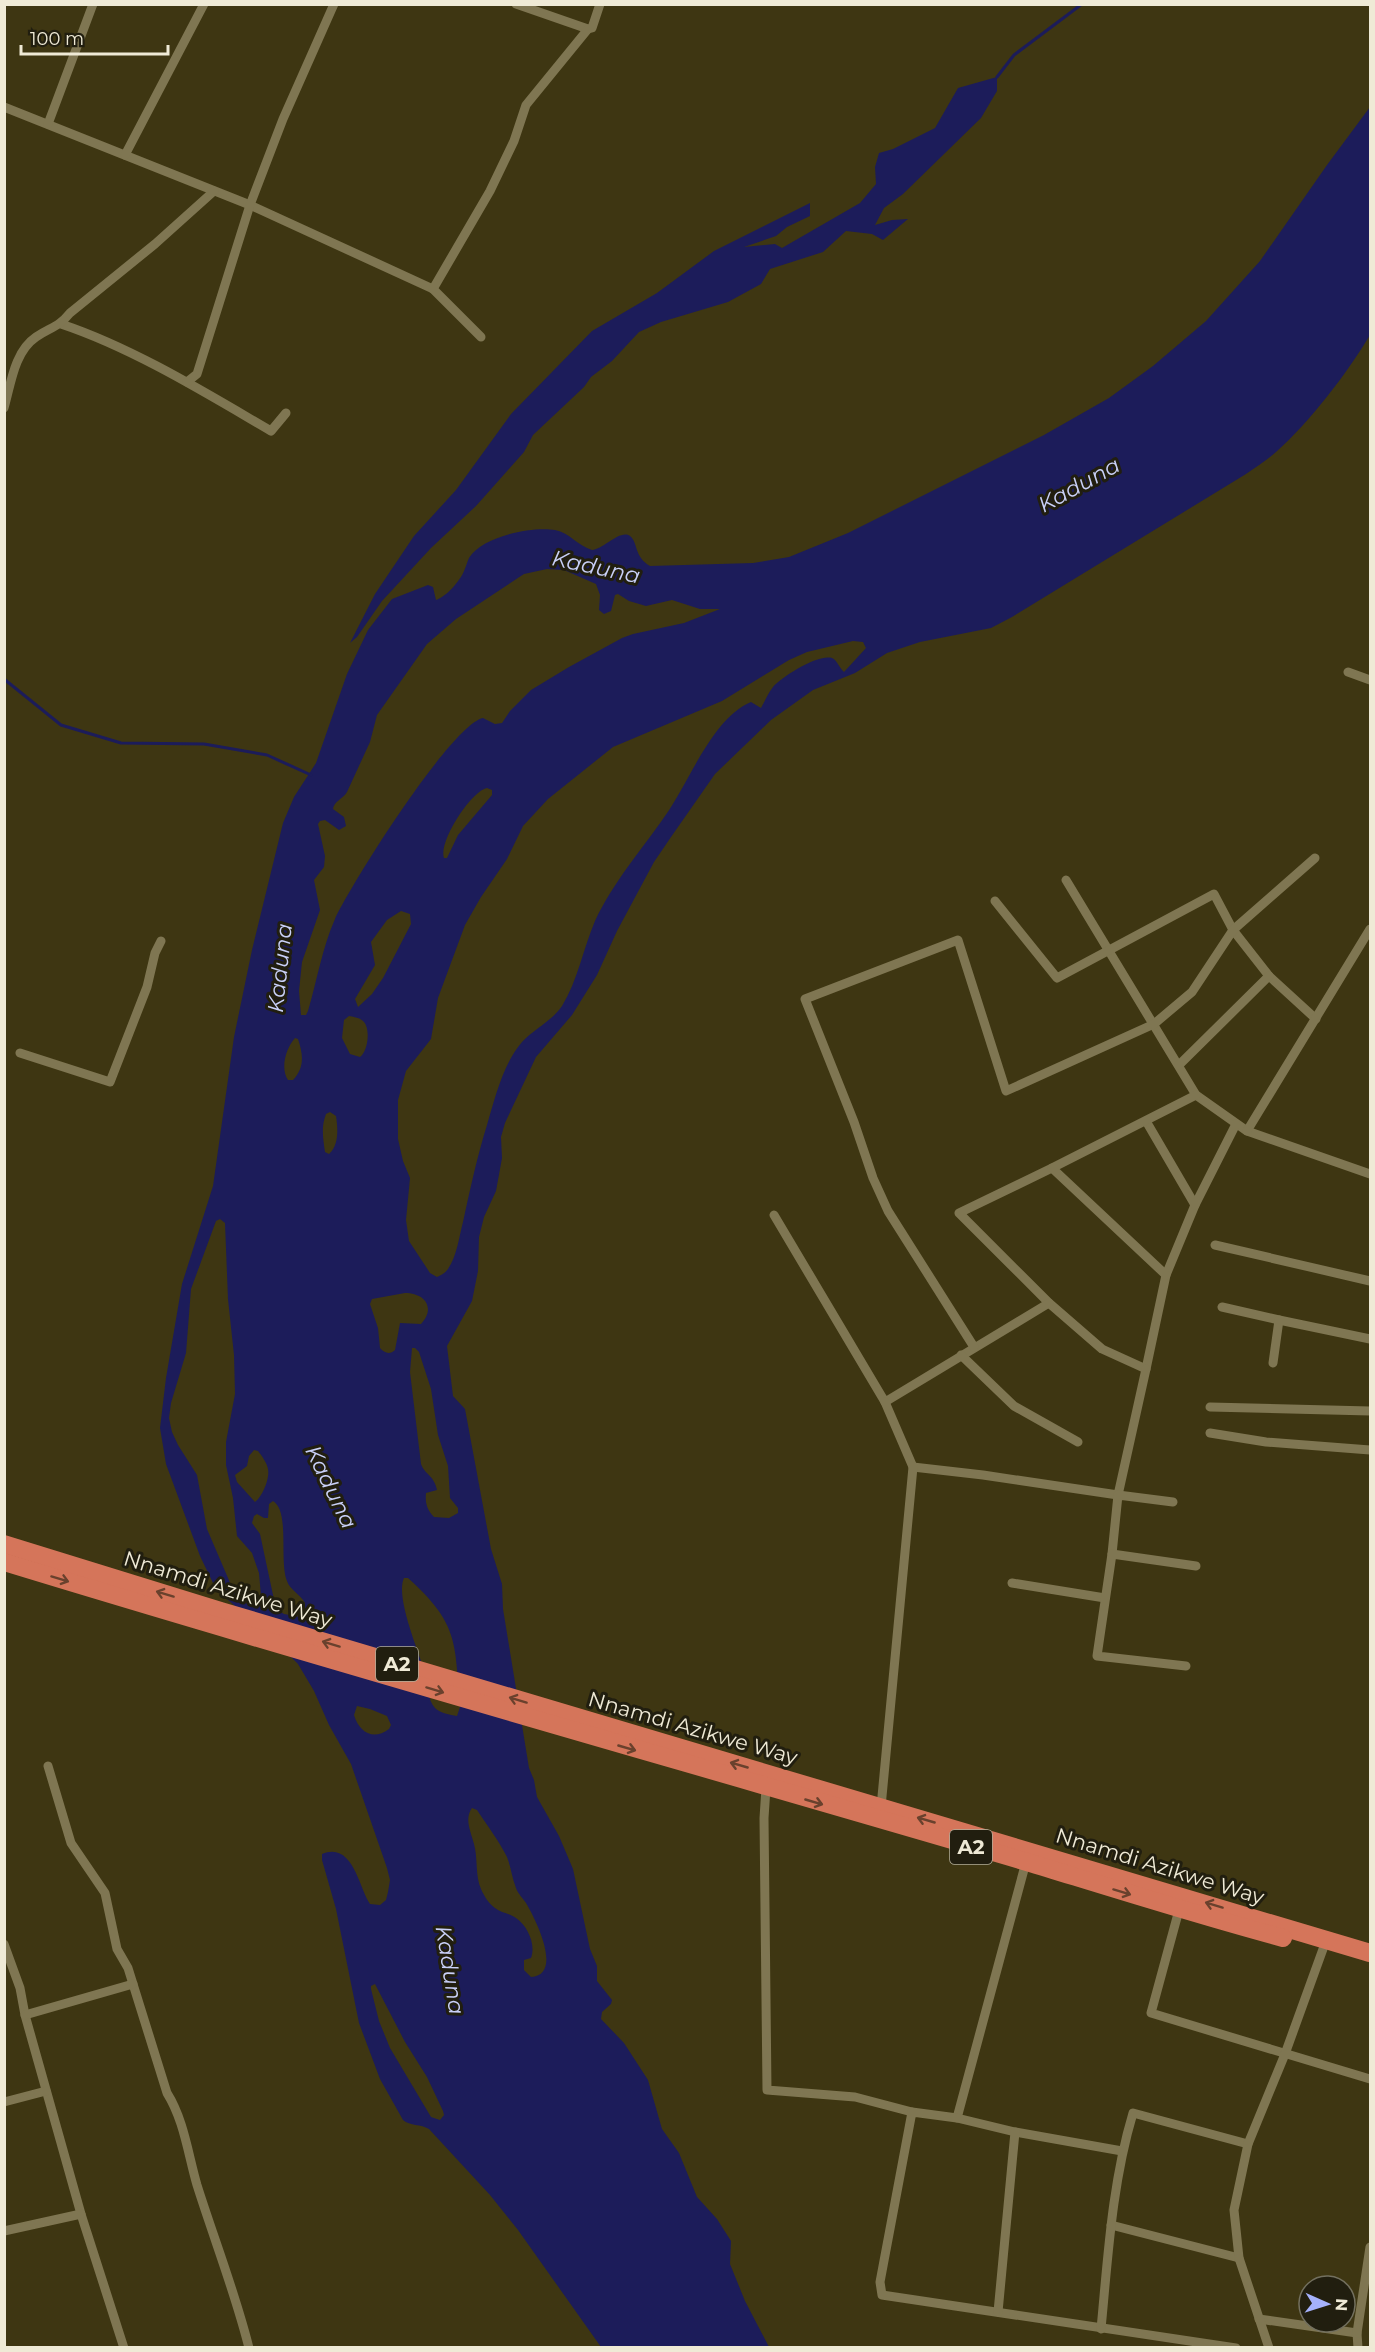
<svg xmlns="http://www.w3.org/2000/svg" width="1375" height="2352" font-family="Montserrat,sans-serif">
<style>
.water{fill:#1c1c5a;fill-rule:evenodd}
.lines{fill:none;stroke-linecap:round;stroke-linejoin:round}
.stream{stroke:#1c1c5a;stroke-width:3}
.street{stroke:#7f7652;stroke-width:9}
.highway{stroke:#d5755a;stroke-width:18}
.oneway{stroke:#69412d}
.labels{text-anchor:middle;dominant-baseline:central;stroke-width:6;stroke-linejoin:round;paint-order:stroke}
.shield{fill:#211e0f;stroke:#b1ad9a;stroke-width:1.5}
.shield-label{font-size:20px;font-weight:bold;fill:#efead6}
.street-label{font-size:21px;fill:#efead6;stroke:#211e0f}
.water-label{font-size:22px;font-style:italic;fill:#c9d0f8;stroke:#211e0f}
</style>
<rect width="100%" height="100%" fill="#3e3612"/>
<g class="water">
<path d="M 997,77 L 997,91 L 981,118 L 903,194 L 884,208 L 875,225 L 892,220 L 908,219 L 883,240 L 872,234 L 846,231 L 823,252 L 770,269 L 761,284 L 728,302 L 661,322 L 639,332 L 612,361 L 591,377 L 584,387 L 533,435 L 524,452 L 476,506 L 431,548 L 382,601 L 357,637 L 350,643 L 375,594 L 414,536 L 456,490 L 511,414 L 592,331 L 657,293 L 714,251 L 810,203 L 810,216 L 787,227 L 776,236 L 744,247 L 775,244 L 782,248 L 860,203 L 876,184 L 875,167 L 879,153 L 893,149 L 935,128 L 958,88 Z"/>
<path d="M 1370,107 L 1370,335 C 1348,372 1309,423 1276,452 C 1267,460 1256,467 1246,474 L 1012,617 L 991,628 L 920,642 L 887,653 L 855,673 L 813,690 L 771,720 L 715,774 L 671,837 L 654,862 L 617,931 L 597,975 L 572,1015 L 536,1057 L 505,1123 L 501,1137 L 502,1158 L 496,1191 L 484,1217 L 479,1237 L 478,1271 L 472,1301 L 447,1346 L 453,1396 L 465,1409 L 491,1549 L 502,1584 L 503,1609 L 529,1768 L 534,1780 L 537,1797 L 559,1836 L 573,1869 L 590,1949 L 597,1966 L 597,1981 L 612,2000 L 611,2004 L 602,2012 L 601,2019 L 624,2043 L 648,2080 L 662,2129 L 679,2153 L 697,2197 L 717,2219 L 731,2241 L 730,2264 L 745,2301 L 769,2347 L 601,2347 L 518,2230 L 490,2195 L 429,2129 C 421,2124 410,2126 403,2120 L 380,2079 L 359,2023 L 336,1909 L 322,1860 L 322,1854 C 353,1841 359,1888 370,1904 L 380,1905 L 386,1900 L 388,1892 L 390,1880 L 387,1868 L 351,1764 L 329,1725 L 314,1691 L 298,1664 L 273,1639 L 227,1599 L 214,1585 L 200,1556 L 166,1464 L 160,1428 L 166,1378 L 182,1284 L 213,1186 L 234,1037 L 252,950 L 283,823 L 294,797 L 316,763 L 347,674 L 368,630 L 392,599 L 428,585 L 433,587 L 436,600 C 446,597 460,581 464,571 C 466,567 467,562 469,558 C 482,536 533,526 555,530 C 570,533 578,546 592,550 C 604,549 620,529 630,536 C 638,542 634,557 650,566 L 753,563 L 789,557 L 848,533 L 1044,435 L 1109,398 L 1153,366 L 1206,321 L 1260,261 L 1327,165 ZM 547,569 L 564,570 L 596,584 L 600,595 L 599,610 L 604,614 L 611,611 L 615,595 L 618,594 L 629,601 L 646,606 L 672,600 L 700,609 L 720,609 L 684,623 L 633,634 L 622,638 L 569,667 L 531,690 L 510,711 L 502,723 L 495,724 L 483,718 C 451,725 351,884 335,919 C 322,948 317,981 308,1011 L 306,1015 L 301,1015 L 299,991 L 302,962 L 320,910 L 314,880 L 324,867 L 325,856 L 318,824 L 320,821 L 325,820 L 339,830 L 346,826 L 344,817 L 333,809 C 334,801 343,799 347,792 L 370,742 L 377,715 L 427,644 L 456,619 L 524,574 ZM 853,641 L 863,642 L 866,648 L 844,672 C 840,669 837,660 832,658 C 817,654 782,677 773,687 C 768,693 765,701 761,708 L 751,702 C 712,718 689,783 665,816 C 640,852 614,881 595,921 C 583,949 578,980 562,1006 C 552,1021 534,1029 522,1042 C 503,1064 495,1098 487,1125 C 477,1157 470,1190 463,1222 C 459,1237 457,1256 448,1269 C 445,1273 442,1275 437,1277 L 430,1273 L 409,1241 L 406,1220 L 410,1178 L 403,1161 L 398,1139 L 398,1100 L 406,1071 L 431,1039 L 438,998 L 465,925 L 481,897 L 507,859 L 523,826 L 548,799 L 613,747 L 722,701 L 789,660 L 807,652 ZM 487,788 L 492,790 L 492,795 L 458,835 L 447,858 L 444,858 C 438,842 471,791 487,788 ZM 401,911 L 410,914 L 411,924 L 383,978 L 372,994 L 358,1007 L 355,999 L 375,965 L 371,942 L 387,920 ZM 349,1016 C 354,1017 360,1018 363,1021 C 371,1028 368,1051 360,1057 L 350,1054 L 342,1038 L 344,1020 ZM 295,1038 L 298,1039 C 303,1054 305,1067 293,1080 L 288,1080 C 280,1068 286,1048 295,1038 ZM 330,1112 L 336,1116 C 338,1129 339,1145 329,1154 L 325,1152 C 323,1138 321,1127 326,1114 ZM 220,1219 L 225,1223 L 228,1299 L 234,1355 L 235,1394 L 226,1442 L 226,1465 L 233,1498 L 237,1536 L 252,1553 L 259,1573 L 261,1596 L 259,1602 L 254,1604 L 245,1603 L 237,1597 L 231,1585 L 207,1529 L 197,1475 L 178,1445 L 172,1432 L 169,1418 L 171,1403 L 186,1353 L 191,1289 L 216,1221 ZM 405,1293 C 425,1293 436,1308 421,1324 L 400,1323 L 395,1350 C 390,1355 384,1353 380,1348 L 378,1328 L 370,1304 L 372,1299 ZM 412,1348 L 415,1348 L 419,1352 L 431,1389 L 438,1435 L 448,1466 L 450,1498 L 458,1508 L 458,1513 L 449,1518 L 434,1517 C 427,1510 425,1503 426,1493 L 437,1490 C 434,1475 425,1475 421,1464 L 410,1372 ZM 254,1450 L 258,1451 C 262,1456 267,1463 268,1469 C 270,1479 262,1497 255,1502 L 237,1482 L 235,1475 L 247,1466 L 249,1456 ZM 273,1501 C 290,1511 279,1560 287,1581 C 290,1590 300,1594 305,1603 L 304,1613 L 300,1617 L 284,1614 L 276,1609 L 260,1534 L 252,1523 L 254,1516 L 257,1514 L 264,1518 L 268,1518 L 269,1504 ZM 404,1578 L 408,1578 C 459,1624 455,1642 460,1707 L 457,1716 C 450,1715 440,1713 435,1708 C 427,1700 428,1683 425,1673 C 419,1652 395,1597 404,1578 ZM 357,1706 L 370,1709 L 387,1716 L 391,1725 L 389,1729 C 373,1741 359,1732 354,1715 ZM 472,1808 L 477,1810 C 487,1825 499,1841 507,1857 C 511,1867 512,1878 516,1888 C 518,1894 523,1898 526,1903 C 535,1918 564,1975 531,1977 L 524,1970 L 524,1960 L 531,1958 C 536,1945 528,1926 516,1918 C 509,1913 501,1913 495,1908 C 489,1904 484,1896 481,1889 C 475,1876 478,1858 474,1844 C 471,1832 464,1819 472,1808 ZM 375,1984 L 405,2042 L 427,2077 L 443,2111 L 444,2115 L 440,2120 L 431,2117 L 390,2048 L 379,2021 L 371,1989 L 371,1986 Z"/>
</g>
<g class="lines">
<g class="stream">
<path d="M 997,77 L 1014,55 L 1082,4"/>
<path d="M 4,679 L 61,725 L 121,743 L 204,744 L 267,755 L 311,775"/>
</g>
<g class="street">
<path d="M 516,4 L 588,29"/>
<path d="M 4,107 L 250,205 L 433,289"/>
<path d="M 48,124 L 93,4"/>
<path d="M 125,155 L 204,4"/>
<path d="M 61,324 C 133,348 206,393 271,431 L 286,413"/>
<path d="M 481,337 L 433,289 L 490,191 L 514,141 L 526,105 L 588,29 L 592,28 L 600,4"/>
<path d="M 187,382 L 197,374 L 250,205 L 283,119 L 334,4"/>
<path d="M 4,408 C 11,384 14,352 36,337 C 50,327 58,328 70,313 L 155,244 L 214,191"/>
<path d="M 1348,672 L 1370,680"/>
<path d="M 1066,880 L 1196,1095 L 1247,1131 L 1370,1174"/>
<path d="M 995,901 L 1057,978 L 1214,894 L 1233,930 L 1269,976 L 1316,1019"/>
<path d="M 20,1053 L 110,1082 L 147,987 L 155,953 L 161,941"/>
<path d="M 1179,1065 L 1269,976"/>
<path d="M 1247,1131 L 1370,929"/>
<path d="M 1052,1168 L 959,1213 L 1049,1303 L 1102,1349 L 1146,1369 L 1166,1275 L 1195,1205 L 1146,1121"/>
<path d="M 1195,1205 L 1236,1124"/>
<path d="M 774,1215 L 885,1402 L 1049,1303"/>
<path d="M 1215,1245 L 1370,1281"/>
<path d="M 1166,1275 L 1052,1168 L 1196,1095"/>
<path d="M 1222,1307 L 1279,1320"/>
<path d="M 974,1347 L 888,1211 L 873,1178 L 854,1122 L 805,999 L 958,940 L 1006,1091 L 1154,1024 L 1192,992 L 1233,930 L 1315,858"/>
<path d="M 961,1355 L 1014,1406 L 1078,1442"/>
<path d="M 1273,1363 L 1279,1320 L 1370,1339"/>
<path d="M 1210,1407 L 1370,1411"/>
<path d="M 1210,1433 L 1266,1442 L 1370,1450"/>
<path d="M 913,1467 L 983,1475 L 1118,1495 L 1146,1369"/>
<path d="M 1112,1554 L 1118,1495 L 1173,1502"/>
<path d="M 1012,1583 L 1105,1598"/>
<path d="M 1186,1666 L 1097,1656 L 1112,1554 L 1196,1566"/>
<path d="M 48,1766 L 71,1843 L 105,1893 L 117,1949 L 128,1968 L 167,2093 C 184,2120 188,2154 197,2185 C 214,2239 235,2292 249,2348"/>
<path d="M 766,1788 L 764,1818 L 767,2090 L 855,2097 L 912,2112"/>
<path d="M 881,1807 L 913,1467 L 885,1402"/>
<path d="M 1179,1910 L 1151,2013 L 1370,2079"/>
<path d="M 4,1944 L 20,1988 L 25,2015 L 81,2214 L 124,2348"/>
<path d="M 25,2015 L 133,1984"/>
<path d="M 4,2102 L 46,2091"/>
<path d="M 957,2118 L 1026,1862"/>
<path d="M 1122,2151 L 1015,2132 L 957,2118 L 912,2112 L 880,2282 L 882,2295 L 1236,2348"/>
<path d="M 1111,2225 L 1239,2258"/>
<path d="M 4,2231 L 81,2214"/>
<path d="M 998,2312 L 1015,2132"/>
<path d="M 1259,2319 L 1357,2333 L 1358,2348"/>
<path d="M 1101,2329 C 1108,2256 1112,2183 1133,2113 L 1248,2144"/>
<path d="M 1357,2333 L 1370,2247"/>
<path d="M 1269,2348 L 1239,2258 L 1234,2210 L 1248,2144 L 1285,2054 L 1323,1949"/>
</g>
<g class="highway">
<path d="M 4,1544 L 221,1611 L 1370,1953"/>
<path d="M 4,1562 C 344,1666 686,1762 1027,1862 C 1112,1888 1197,1915 1283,1938"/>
</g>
</g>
<defs><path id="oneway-shaft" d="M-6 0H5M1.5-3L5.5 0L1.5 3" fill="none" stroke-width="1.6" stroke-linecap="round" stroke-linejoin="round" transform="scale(1.5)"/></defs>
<g class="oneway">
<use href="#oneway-shaft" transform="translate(60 1579) rotate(17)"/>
<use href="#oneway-shaft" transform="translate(165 1594) rotate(-163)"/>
<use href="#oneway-shaft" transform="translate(331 1644) rotate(-163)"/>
<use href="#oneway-shaft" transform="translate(435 1690) rotate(17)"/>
<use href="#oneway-shaft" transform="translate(518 1700) rotate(-163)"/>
<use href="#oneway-shaft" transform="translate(627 1748) rotate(16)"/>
<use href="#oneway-shaft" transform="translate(739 1765) rotate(-164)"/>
<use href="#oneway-shaft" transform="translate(814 1802) rotate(16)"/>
<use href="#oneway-shaft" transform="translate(926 1820) rotate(-164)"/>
<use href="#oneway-shaft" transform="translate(1122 1892) rotate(17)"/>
<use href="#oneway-shaft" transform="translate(1214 1905) rotate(-163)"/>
</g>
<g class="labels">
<g class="shield">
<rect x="376" y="1647" width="42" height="34" rx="4.5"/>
<rect x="950" y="1830" width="42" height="34" rx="4.5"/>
</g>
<g class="shield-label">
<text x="397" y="1664">A2</text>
<text x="971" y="1847">A2</text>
</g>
<g class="street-label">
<text transform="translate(228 1589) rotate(17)">Nnamdi Azikwe Way</text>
<text transform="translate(693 1728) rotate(16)">Nnamdi Azikwe Way</text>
<text transform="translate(1160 1866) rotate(17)">Nnamdi Azikwe Way</text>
</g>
<g class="water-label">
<text transform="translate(1079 485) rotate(-29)">Kaduna</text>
<text transform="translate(596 567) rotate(12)">Kaduna</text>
<text transform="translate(280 968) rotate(-84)">Kaduna</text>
<text transform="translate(331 1487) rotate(64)">Kaduna</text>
<text transform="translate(450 1970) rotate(81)">Kaduna</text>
</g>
</g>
<rect width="1375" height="2352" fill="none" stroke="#efead6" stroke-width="12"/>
<g transform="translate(1327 2304) rotate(93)"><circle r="28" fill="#211e0f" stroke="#73705f" stroke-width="1.5"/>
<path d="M0-4.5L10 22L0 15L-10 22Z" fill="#a5b1fc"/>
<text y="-9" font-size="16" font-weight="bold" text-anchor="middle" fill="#efead6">N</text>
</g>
<path d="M21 45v9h147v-9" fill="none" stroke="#efead6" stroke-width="3"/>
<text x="30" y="45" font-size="18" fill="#efead6" stroke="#211e0f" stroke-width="4.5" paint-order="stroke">100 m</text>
</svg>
